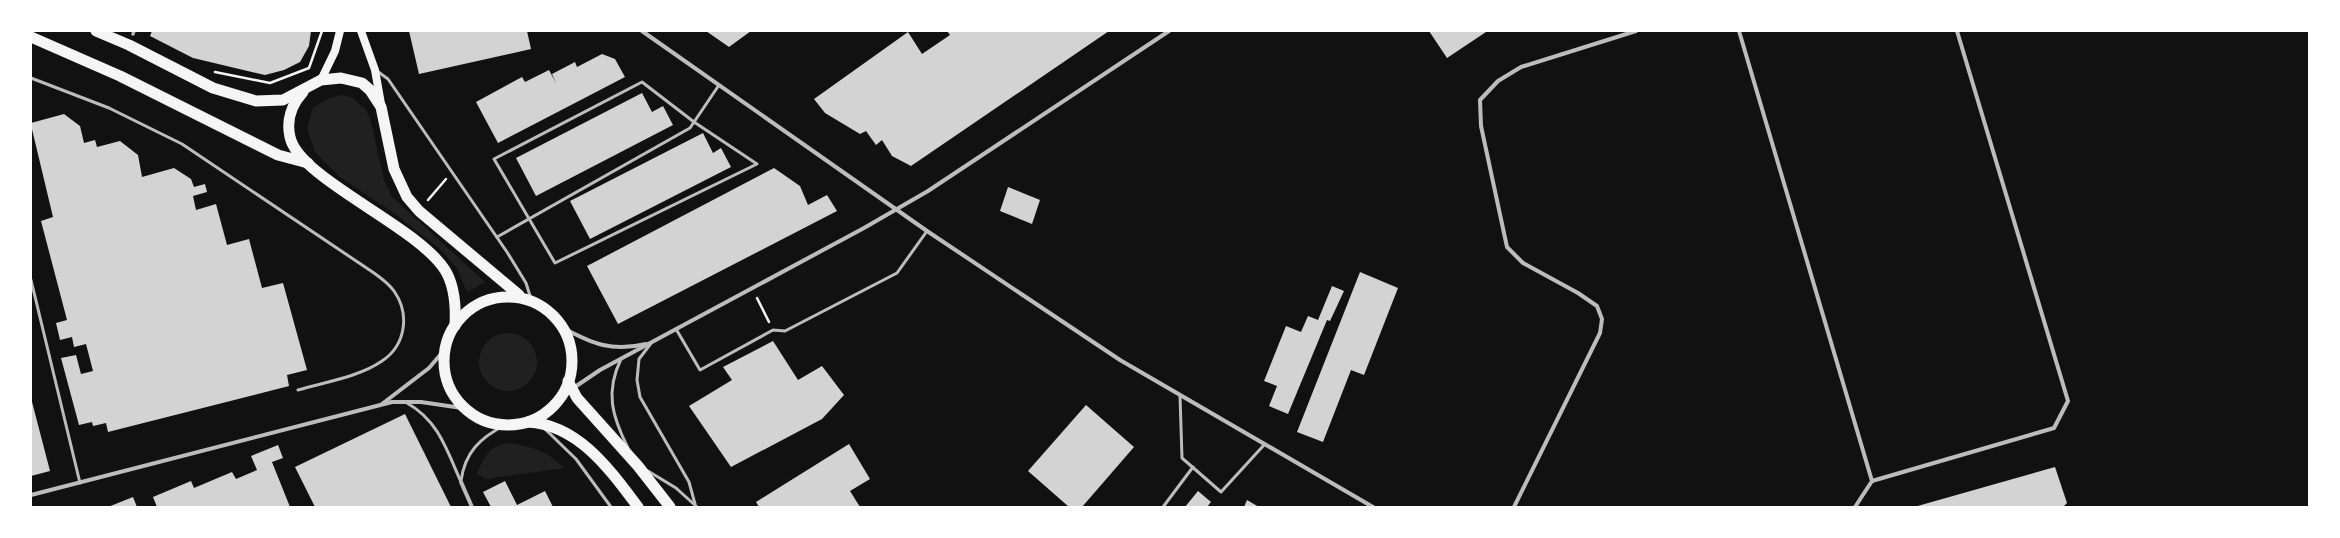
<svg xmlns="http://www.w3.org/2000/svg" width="2340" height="538" font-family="Ubuntu,sans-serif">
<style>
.green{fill:#202020}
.building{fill:#d3d3d3}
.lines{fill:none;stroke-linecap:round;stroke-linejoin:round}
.path{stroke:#f5f5f5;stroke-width:2.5}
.service{stroke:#bcbcbc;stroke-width:3}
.pedestrian{stroke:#bcbcbc;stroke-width:3.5}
.minor{stroke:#bcbcbc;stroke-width:4}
.secondary{stroke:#f5f5f5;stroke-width:8}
.trunk{stroke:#f5f5f5;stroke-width:11}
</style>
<rect width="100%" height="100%" fill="#111"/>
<g class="green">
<path d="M 341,95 L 353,98 L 366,110 L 371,122 L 384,180 L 392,197 L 485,282 L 467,292 L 456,267 L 441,250 L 402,219 L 340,177 L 315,152 L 307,128 L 313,108 L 327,99 Z"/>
<circle cx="508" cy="362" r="29"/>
<path d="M 506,443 C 529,445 548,451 564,468 L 486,479 L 477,474 C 483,459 488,447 506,443 Z"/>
</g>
<g class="building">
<path d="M 152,31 L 311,31 L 309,46 L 300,62 L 284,70 L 265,75 L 193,58 L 150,36 Z"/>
<path d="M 409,31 L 527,31 L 531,49 L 419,74 Z"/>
<path d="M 706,31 L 751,31 L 729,47 Z"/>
<path d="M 947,31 L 1109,31 L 911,166 L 892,156 L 882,140 L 876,145 L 866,131 L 860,134 L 825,113 L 814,99 L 908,32 L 922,54 L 950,35 Z"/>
<path d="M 1429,31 L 1485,31 L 1486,32 L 1447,58 Z"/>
<path d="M 602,54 L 615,59 L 625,77 L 498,143 L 476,102 L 522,77 L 525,82 L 549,70 L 556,83 L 552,74 L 575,62 L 577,67 Z"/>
<path d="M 642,93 L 652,112 L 663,106 L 673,125 L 536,196 L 516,158 Z"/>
<path d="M 64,114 L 80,126 L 84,143 L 95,140 L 97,147 L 120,141 L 138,155 L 142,177 L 174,168 L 191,179 L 194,187 L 205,184 L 207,192 L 193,196 L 196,210 L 216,204 L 227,245 L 249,239 L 262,288 L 283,283 L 307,370 L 287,375 L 289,386 L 108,432 L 106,423 L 93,426 L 92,422 L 79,425 L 61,358 L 76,355 L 81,374 L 93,371 L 86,344 L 74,347 L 72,337 L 60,340 L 56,323 L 67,320 L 41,221 L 53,217 L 31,125 L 31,123 Z"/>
<path d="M 703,133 L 713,153 L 721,148 L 731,167 L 590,239 L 570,201 Z"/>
<path d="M 774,168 L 800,186 L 808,205 L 827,195 L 837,211 L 618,324 L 587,266 Z"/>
<path d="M 1008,187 L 1040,200 L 1032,224 L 1000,211 Z"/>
<path d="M 1360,272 L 1398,288 L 1364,375 L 1351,370 L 1323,442 L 1297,432 Z"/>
<path d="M 1332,286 L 1344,291 L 1330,321 L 1327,320 L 1288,414 L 1269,406 L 1277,386 L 1264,381 L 1286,326 L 1301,332 L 1308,316 L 1318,320 Z"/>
<path d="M 773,341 L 798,380 L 822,366 L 844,395 L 822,419 L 731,467 L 689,406 L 732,380 L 723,367 Z"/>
<path d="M 31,398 L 50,471 L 31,476 Z"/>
<path d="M 1086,405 L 1134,447 L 1082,507 L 1069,507 L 1028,471 Z"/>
<path d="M 405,414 L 451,507 L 315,507 L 295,467 Z"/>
<path d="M 849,444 L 870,479 L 850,491 L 860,507 L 759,507 L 756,502 Z"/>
<path d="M 278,445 L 283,458 L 272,462 L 290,507 L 157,507 L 153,497 L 191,481 L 194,488 L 232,472 L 236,479 L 257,470 L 251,456 Z"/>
<path d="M 2055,467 L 2067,503 L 2063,507 L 1914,507 Z"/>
<path d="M 505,481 L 517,505 L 545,491 L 553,507 L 491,507 L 483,492 Z"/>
<path d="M 1198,491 L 1211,502 L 1207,507 L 1185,507 Z"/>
<path d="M 133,497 L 137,507 L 108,507 Z"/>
<path d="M 1247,500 L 1259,507 L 1244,507 Z"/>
</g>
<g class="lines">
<g class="path">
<path d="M 215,72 L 270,83 L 309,68 L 322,31"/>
<path d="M 428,200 L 446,179"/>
<path d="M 757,298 L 769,322"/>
</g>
<g class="service">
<path d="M 377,71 L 388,79 L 507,252 L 526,283 L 531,299"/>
<path d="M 31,78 L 109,108 L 182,144 L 374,273 C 381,278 389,284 394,291 C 410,314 406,345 382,361 C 359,377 325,382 298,390"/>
<path d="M 642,82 L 694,122 L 757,164 L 555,263 L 494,159 Z"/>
<path d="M 497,237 L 690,128 L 719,85"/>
<path d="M 31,280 L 80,483"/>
<path d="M 676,329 L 700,370 L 773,330 L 785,331 L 897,273 L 927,231"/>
<path d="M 652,342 L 639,359 L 637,380 L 640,397 L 689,482 L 695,504"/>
<path d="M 621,359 C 605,392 612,416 628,448"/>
<path d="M 1180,396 L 1182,458 L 1221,492 L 1264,445"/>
<path d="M 407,403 C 439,421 447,451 461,482"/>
<path d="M 545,429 L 576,459 L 611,507"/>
<path d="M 648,471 L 676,488 L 697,507"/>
<path d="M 461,481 C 465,452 480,438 505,425"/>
<path d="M 1163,507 L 1193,467"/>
</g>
<path class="pedestrian" d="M 133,34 L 134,31"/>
<g class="minor">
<path d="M 642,31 L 927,231 L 1120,360 L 1373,507"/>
<path d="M 1739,31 L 1872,481 L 1855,507"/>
<path d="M 563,328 C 593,344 612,352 646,344"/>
<path d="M 560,397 L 600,370 L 864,228 L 928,191 L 1169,31"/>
<path d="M 382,404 L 429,368 L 447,347"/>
<path d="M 1872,481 L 2054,428 L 2068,401 L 1957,31"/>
<path d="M 461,482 L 472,507"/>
<path d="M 31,495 L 392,402 L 421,402 L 462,408"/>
<path d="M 1514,507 L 1600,333 L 1602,319 L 1597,306 L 1578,293 L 1523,263 L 1507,247 L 1481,126 L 1480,100 L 1498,81 L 1521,67 L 1636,31"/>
</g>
<g class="secondary">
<path d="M 361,31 L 375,70 L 381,104"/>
<path d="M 321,80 L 335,51 L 340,31"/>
</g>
<g class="trunk">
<path d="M 96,31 L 129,45 L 213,88 L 256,101 L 283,100 L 321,80 L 341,78 L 362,83 L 370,90 L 381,107 L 394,169 L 407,197 L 419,211 L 519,295"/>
<path d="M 31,37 L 120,76 L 278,155 L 308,163"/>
<path d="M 303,92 C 292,104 286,120 290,137 C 299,179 416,225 445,270 C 455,286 456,307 455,326"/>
<circle cx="508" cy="361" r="64"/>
<path d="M 568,381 L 577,398 L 638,466 L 670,507"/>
<path d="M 528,422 C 579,425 610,470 638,507"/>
</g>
</g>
<rect width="2340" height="538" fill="none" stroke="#ffffff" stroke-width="64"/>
</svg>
